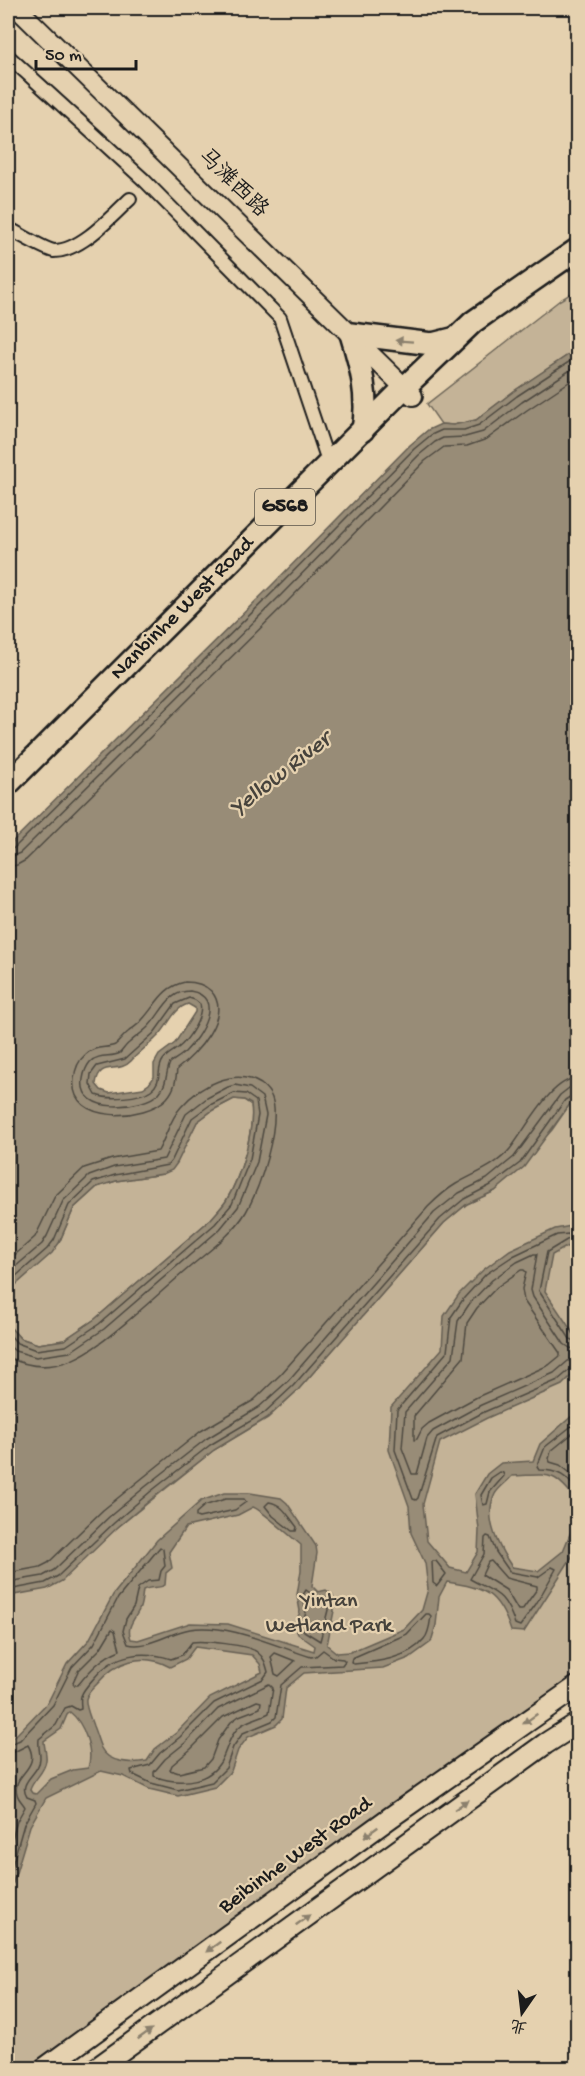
<svg xmlns="http://www.w3.org/2000/svg" width="585" height="2076" font-family="'Gochi Hand','LXGW WenKai TC',sans-serif">
<style>
.green{fill:#c4b397;stroke:#70685a;stroke-width:1.5}
.water{fill:#988c77;stroke:#665f53;stroke-width:1.5;fill-rule:evenodd}
.lines{fill:none;stroke-linecap:round;stroke-linejoin:round}
.shore{stroke:#4e4940;stroke-width:1.5}
.minor-casing{stroke:#1c1c1c;stroke-width:16}
.secondary-casing{stroke:#1c1c1c;stroke-width:22}
.primary-casing{stroke:#1c1c1c;stroke-width:24}
.trunk-casing{stroke:#1c1c1c;stroke-width:26}
.minor{stroke:#e5d1af;stroke-width:12}
.secondary{stroke:#e5d1af;stroke-width:18}
.primary{stroke:#e5d1af;stroke-width:20}
.trunk{stroke:#e5d1af;stroke-width:21}
.oneway{fill:#8b806d}
.labels{text-anchor:middle;dominant-baseline:central;stroke-width:4.5;stroke-linejoin:round;paint-order:stroke}
.shield{fill:#e5d1af;stroke:#585248;stroke-width:1.5}
.shield-label{font-size:21px;font-weight:bold;fill:#1c1c1c}
.street-label{font-size:22px;fill:#1c1c1c;stroke:#e5d1af}
.park-label{font-size:22px;fill:#46423b;stroke:#e5d1af}
.water-label{font-size:24px;font-style:italic;fill:#47433c;stroke:#e5d1af}
</style>
<rect width="100%" height="100%" fill="#e5d1af"/>
<filter id="ink" filterUnits="userSpaceOnUse"><feTurbulence type="fractalNoise" baseFrequency=".0167" numOctaves="2"/><feDisplacementMap in="SourceGraphic" scale="12" xChannelSelector="R" yChannelSelector="G"/><feConvolveMatrix kernelMatrix="1 2 1 2 8 2 1 2 1" color-interpolation-filters="sRGB"/></filter>
<g filter="url(#ink)">
<g class="green">
<path d="M 577,290 L 577,349 L 514,391 L 476,420 L 453,425 L 441,424 L 427,404 L 560,300 Z"/>
<path d="M 234,1099 L 244,1100 L 251,1105 C 255,1131 240,1177 226,1201 C 222,1207 216,1213 211,1219 L 95,1319 L 64,1340 L 38,1344 L 20,1338 L 10,1327 L 8,1316 L 10,1290 L 59,1243 L 74,1208 L 97,1187 L 116,1181 L 163,1174 L 187,1141 L 197,1122 L 213,1110 Z"/>
<path d="M 577,1099 L 577,1686 L 45,2068 L 8,2068 L 8,1596 L 26,1592 L 118,1527 L 214,1450 L 268,1418 L 298,1390 L 444,1223 L 467,1204 L 495,1191 L 552,1130 L 570,1104 Z"/>
</g>
<g class="water">
<path d="M 577,349 L 577,1099 L 570,1104 L 524,1167 L 495,1191 L 467,1204 L 444,1223 L 298,1390 L 267,1418 L 214,1450 L 154,1497 L 118,1527 L 62,1581 L 47,1589 L 8,1596 L 8,1448 L 10,1436 L 8,1420 L 8,1316 L 10,1327 L 20,1338 L 38,1344 L 64,1340 L 95,1319 L 211,1219 C 216,1213 222,1207 226,1201 C 240,1178 255,1131 251,1104 L 244,1100 L 234,1099 L 213,1110 L 197,1122 L 177,1163 L 172,1170 L 163,1174 L 116,1181 L 97,1187 L 74,1208 L 59,1243 L 52,1253 L 10,1290 L 8,1297 L 8,846 L 271,586 L 410,445 L 428,430 L 441,424 L 453,425 L 476,420 L 514,391 ZM 188,1004 L 195,1008 L 195,1012 L 175,1043 L 159,1055 L 154,1064 L 154,1077 L 149,1084 L 143,1088 L 109,1093 L 101,1090 L 96,1084 C 99,1059 118,1075 131,1061 C 139,1052 148,1046 156,1038 C 168,1028 172,1009 188,1004 Z"/>
<path d="M 577,1225 L 577,1241 L 552,1255 L 545,1291 L 577,1339 L 577,1370 L 562,1385 L 487,1418 L 440,1442 L 423,1504 L 427,1541 L 450,1568 L 466,1572 L 478,1552 L 479,1530 L 475,1494 L 487,1474 L 501,1463 L 533,1461 L 540,1444 L 572,1416 L 577,1415 L 577,1501 C 553,1469 549,1475 512,1476 C 507,1482 498,1488 495,1494 C 483,1518 499,1548 512,1567 L 538,1571 L 563,1551 L 577,1517 L 577,1549 L 524,1632 L 511,1631 C 498,1592 485,1588 447,1582 L 439,1597 L 436,1625 L 431,1642 L 409,1658 L 383,1668 L 304,1673 L 286,1688 L 282,1719 L 276,1725 L 248,1737 L 238,1750 L 231,1771 L 215,1787 L 178,1796 L 149,1789 L 123,1776 L 101,1771 L 46,1798 L 30,1826 L 13,1883 L 8,1889 L 8,1740 L 16,1735 L 48,1702 L 67,1664 L 89,1640 L 113,1595 L 157,1540 L 201,1501 L 224,1493 L 250,1493 L 281,1498 L 287,1503 L 316,1546 L 317,1553 L 312,1586 L 318,1592 L 326,1590 L 333,1595 L 334,1611 L 327,1645 L 337,1653 L 350,1652 L 404,1629 L 422,1610 L 428,1589 L 425,1563 L 411,1533 L 409,1506 L 389,1450 L 391,1407 L 442,1349 L 444,1316 L 459,1294 L 483,1270 L 510,1250 L 555,1229 ZM 253,1507 C 262,1510 291,1537 301,1545 L 301,1570 L 297,1595 L 300,1611 L 295,1627 L 298,1634 L 315,1646 L 314,1651 L 228,1624 L 190,1623 L 138,1640 L 131,1639 C 126,1627 134,1620 139,1610 C 142,1604 142,1596 143,1590 C 151,1586 159,1589 165,1585 L 166,1573 L 172,1568 L 169,1552 L 186,1527 L 238,1515 ZM 195,1647 L 252,1655 L 260,1664 L 262,1672 L 210,1698 L 176,1733 L 155,1749 L 147,1761 C 132,1764 108,1763 101,1748 C 98,1741 96,1733 93,1726 C 91,1719 85,1707 86,1699 C 87,1693 93,1688 97,1684 C 116,1661 142,1652 170,1667 L 186,1659 ZM 70,1712 C 84,1723 94,1751 88,1768 L 73,1770 L 51,1779 L 36,1794 L 32,1793 L 30,1790 C 33,1779 45,1773 46,1760 C 47,1754 44,1747 44,1741 L 61,1729 L 67,1715 Z"/>
</g>
<g class="lines">
<g class="shore">
<path d="M 8,850 L 14,848 L 275,590 L 414,449 L 431,435 L 442,430 L 464,430 L 479,425 L 517,396 L 578,356"/>
<path d="M 8,858 L 20,853 L 281,595 L 419,455 L 435,442 L 443,438 L 465,437 L 483,432 L 522,402 L 578,365"/>
<path d="M 8,867 L 17,865 L 26,860 L 287,602 L 425,461 L 444,447 L 467,446 L 487,439 L 527,410 L 578,376"/>
<path d="M 185,982 C 195,982 204,984 211,991 C 233,1015 196,1055 177,1069 C 176,1080 175,1089 167,1098 C 147,1120 68,1126 74,1079 C 75,1069 78,1061 85,1055 C 95,1045 106,1049 115,1045 C 119,1042 124,1035 128,1032 C 133,1028 138,1025 142,1020 C 157,1004 162,987 185,982 Z"/>
<path d="M 190,991 C 226,997 200,1037 185,1052 C 181,1056 175,1059 170,1063 C 165,1074 168,1083 159,1093 C 144,1109 77,1116 83,1079 C 84,1072 86,1067 90,1062 C 99,1053 112,1058 120,1053 C 123,1050 126,1045 129,1043 C 135,1037 142,1033 147,1028 C 162,1014 167,991 190,991 Z"/>
<path d="M 189,998 L 195,1000 L 200,1004 C 204,1017 188,1040 178,1048 C 172,1052 167,1054 163,1060 C 156,1070 163,1081 151,1090 C 140,1098 109,1100 96,1095 L 90,1084 L 91,1074 L 97,1066 L 125,1059 L 154,1033 L 175,1004 Z"/>
<path d="M 8,1261 L 35,1237 L 55,1196 L 84,1168 L 112,1159 L 158,1151 C 166,1137 170,1119 181,1107 C 199,1086 235,1067 261,1084 C 266,1088 270,1092 272,1098 C 281,1125 260,1188 246,1212 C 233,1234 210,1250 191,1266 C 170,1284 150,1302 129,1320 C 93,1350 57,1382 8,1357"/>
<path d="M 521,1270 L 524,1270 L 526,1272 L 522,1289 L 524,1301 L 560,1353 L 560,1356 L 549,1365 L 477,1397 L 429,1423 L 422,1429 L 417,1439 L 414,1440 L 414,1416 L 463,1358 L 467,1323 L 477,1308 L 497,1287 Z"/>
<path d="M 8,1273 L 42,1244 L 47,1236 L 63,1201 L 89,1176 L 114,1167 L 164,1159 L 186,1114 L 207,1098 L 228,1087 L 235,1085 L 250,1088 L 262,1097 L 266,1115 L 257,1162 L 238,1207 L 220,1229 L 104,1329 L 70,1352 L 36,1357 L 15,1351 L 8,1345"/>
<path d="M 8,1283 L 47,1249 L 54,1240 L 69,1205 L 93,1182 L 115,1175 L 168,1165 L 172,1160 L 192,1118 L 210,1105 L 234,1093 L 246,1094 L 256,1101 L 258,1115 L 250,1159 L 232,1204 L 215,1224 L 99,1324 L 66,1346 L 36,1350 L 17,1343 L 8,1333"/>
<path d="M 578,1342 L 570,1339 L 539,1291 L 547,1252 L 570,1238 L 569,1234 L 557,1235 L 513,1256 L 486,1274 L 464,1298 L 451,1317 L 447,1352 L 397,1410 L 395,1450 L 413,1499 L 416,1500 L 418,1498 L 437,1437 L 484,1412 L 558,1380 L 572,1368 L 578,1366"/>
<path d="M 578,1350 L 570,1348 L 564,1344 L 533,1297 L 531,1290 L 537,1254 L 534,1254 L 517,1262 L 492,1280 L 470,1303 L 458,1321 L 453,1357 L 405,1412 L 402,1448 L 412,1474 L 417,1474 L 427,1438 L 433,1431 L 481,1405 L 554,1373 L 568,1361 L 578,1359"/>
<path d="M 578,1421 L 545,1447 L 537,1467 L 539,1470 C 559,1470 566,1476 578,1491"/>
<path d="M 578,1429 L 551,1451 L 549,1459 L 550,1462 L 560,1465 L 578,1479"/>
<path d="M 500,1472 L 503,1473 L 504,1476 L 490,1492 L 487,1504 L 483,1505 L 481,1495 L 491,1478 Z"/>
<path d="M 225,1499 L 244,1499 L 246,1502 L 235,1510 L 199,1518 L 196,1517 L 196,1513 L 204,1506 Z"/>
<path d="M 269,1502 C 283,1504 288,1516 297,1527 L 296,1531 L 292,1531 L 273,1516 L 265,1506 Z"/>
<path d="M 487,1536 L 490,1537 L 496,1552 L 510,1572 L 538,1577 L 552,1567 L 556,1569 L 536,1604 L 520,1626 L 515,1624 C 504,1592 497,1594 470,1579 L 484,1554 L 485,1538 Z"/>
<path d="M 432,1561 L 436,1561 L 446,1574 L 437,1586 L 433,1583 Z"/>
<path d="M 491,1561 L 506,1578 L 537,1586 L 537,1589 L 522,1610 L 518,1610 L 506,1590 L 482,1575 L 488,1562 Z"/>
<path d="M 8,1573 L 40,1567 L 48,1563 L 103,1510 L 140,1480 L 201,1431 L 254,1400 L 281,1374 L 428,1207 C 436,1199 446,1190 456,1184 C 475,1173 496,1166 510,1149 C 526,1129 551,1078 578,1078"/>
<path d="M 8,1582 L 43,1576 L 54,1570 L 109,1517 L 145,1487 L 206,1439 L 259,1407 L 288,1381 L 434,1213 L 459,1193 L 487,1179 L 514,1157 L 560,1095 L 569,1088 L 578,1087"/>
<path d="M 8,1590 L 45,1583 L 58,1576 L 114,1523 L 150,1492 L 210,1445 L 264,1413 L 293,1386 L 440,1219 L 464,1199 L 491,1185 L 520,1163 L 565,1100 L 573,1095 L 578,1094"/>
<path d="M 306,1590 L 316,1597 L 324,1597 L 327,1599 L 328,1610 L 320,1641 L 304,1631 L 302,1627 L 306,1612 L 303,1595 Z"/>
<path d="M 426,1614 L 429,1614 L 431,1616 C 430,1623 429,1634 424,1639 C 408,1659 377,1662 354,1664 L 351,1662 L 352,1658 L 407,1634 Z"/>
<path d="M 112,1629 L 115,1631 L 120,1650 C 102,1657 90,1670 78,1685 L 74,1685 L 73,1682 L 78,1671 L 100,1649 Z"/>
<path d="M 275,1653 L 295,1661 L 279,1676 L 275,1674 L 271,1657 Z"/>
<path d="M 269,1684 L 273,1688 L 269,1713 C 260,1718 246,1720 239,1727 C 227,1738 227,1753 219,1764 C 205,1785 174,1784 154,1776 L 154,1772 L 165,1759 L 185,1743 L 218,1709 Z"/>
<path d="M 257,1701 L 261,1702 L 260,1708 L 239,1716 L 231,1722 L 218,1740 L 211,1759 L 204,1767 L 179,1773 L 170,1770 L 172,1765 L 191,1749 L 223,1717 Z"/>
<path d="M 8,1745 L 20,1740 L 53,1705 L 72,1667 L 94,1644 L 118,1598 L 160,1547 L 163,1549 L 165,1566 L 161,1571 L 159,1580 L 148,1581 L 138,1588 L 134,1606 L 126,1619 L 123,1631 L 128,1644 C 149,1649 170,1632 190,1629 C 228,1623 275,1646 311,1657 L 316,1656 L 323,1650 L 334,1658 L 343,1659 L 345,1661 L 342,1665 L 302,1667 L 281,1685 L 276,1717 L 272,1721 L 243,1733 L 233,1747 L 226,1768 L 212,1782 L 178,1790 L 151,1783 L 132,1774 L 131,1770 L 150,1765 L 160,1753 L 180,1737 L 214,1703 L 263,1679 L 268,1672 C 266,1664 264,1657 257,1652 C 249,1645 202,1640 192,1642 L 182,1655 L 171,1659 C 143,1650 115,1653 95,1677 C 90,1683 84,1688 81,1696 C 80,1700 81,1705 81,1709 L 78,1710 L 71,1706 L 65,1708 L 56,1725 L 39,1739 C 38,1746 40,1751 40,1758 C 40,1774 17,1781 27,1797 L 35,1800 L 36,1803 L 24,1824 L 8,1880"/>
<path d="M 8,1753 L 14,1752 L 28,1745 C 42,1769 11,1774 17,1794 C 18,1799 23,1803 25,1807 L 17,1821 L 8,1854"/>
</g>
<defs>
<g id="minor">
<path d="M 8,56 L 144,180 L 280,318 L 329,464"/>
<path d="M 8,228 C 17,233 46,250 54,251 C 81,251 111,217 130,199"/>
</g>
<path id="secondary" d="M 17,8 L 413,396"/>
<g id="primary">
<path d="M 45,2068 L 391,1817 L 578,1686"/>
<path d="M 97,2068 L 545,1744 L 578,1723"/>
</g>
<g id="trunk">
<path d="M 363,430 C 369,397 361,366 351,334 L 432,344 L 456,338"/>
<path d="M 8,784 L 405,387 L 473,322 L 578,249"/>
</g>
</defs>
<use href="#minor" class="minor-casing"/>
<use href="#secondary" class="secondary-casing"/>
<use href="#primary" class="primary-casing"/>
<use href="#trunk" class="trunk-casing"/>
<use href="#minor" class="minor"/>
<use href="#secondary" class="secondary"/>
<use href="#primary" class="primary"/>
<use href="#trunk" class="trunk"/>
</g>
<defs><path id="oneway-solid" d="M-6-.8H1V-3.2L6.5 0L1 3.2V.8H-6Z" transform="scale(1.5)"/></defs>
<g class="oneway">
<use href="#oneway-solid" transform="translate(404 341) rotate(-176)"/>
<use href="#oneway-solid" transform="translate(530 1719) rotate(145)"/>
<use href="#oneway-solid" transform="translate(461 1805) rotate(-36)"/>
<use href="#oneway-solid" transform="translate(371 1832) rotate(144)"/>
<use href="#oneway-solid" transform="translate(303 1920) rotate(-36)"/>
<use href="#oneway-solid" transform="translate(213 1947) rotate(144)"/>
<use href="#oneway-solid" transform="translate(145 2034) rotate(-36)"/>
</g>
</g>
<g class="labels">
<rect class="shield" x="255" y="489" width="60" height="36" rx="4.5"/>
<g class="shield-label">
<text x="285" y="507">G568</text>
</g>
<g class="street-label">
<text transform="translate(232 184) rotate(44)">马滩西路</text>
<text transform="translate(183 609) rotate(-45)">Nanbinhe West Road</text>
<text transform="translate(296 1856) rotate(-36)">Beibinhe West Road</text>
</g>
<g class="park-label">
<text x="329" y="1602">Yintan<tspan x="329" dy="25">Wetland Park</tspan></text>
</g>
<g class="water-label">
<text transform="translate(281 775) rotate(-38)">Yellow River</text>
</g>
</g>
<rect width="585" height="2076" fill="none" stroke="#e5d1af" stroke-width="30"/>
<rect x="15" y="15" width="555" height="2046" fill="none" stroke="#1c1c1c" stroke-width="2" filter="url(#ink)"/>
<g transform="translate(522 2013) rotate(194)" stroke="#e5d1af" stroke-width="4.5" paint-order="stroke">
<path d="M0-4.5L10 22L0 15L-10 22Z" fill="#1c1c1c"/>
<text y="-9" font-size="16" font-weight="bold" text-anchor="middle" fill="#1c1c1c">北</text>
</g>
<path d="M36 60v9h100v-9" fill="none" stroke="#1c1c1c" stroke-width="3"/>
<text x="45" y="60" font-size="18" fill="#1c1c1c" stroke="#e5d1af" stroke-width="4.5" paint-order="stroke">50 m</text>
</svg>
